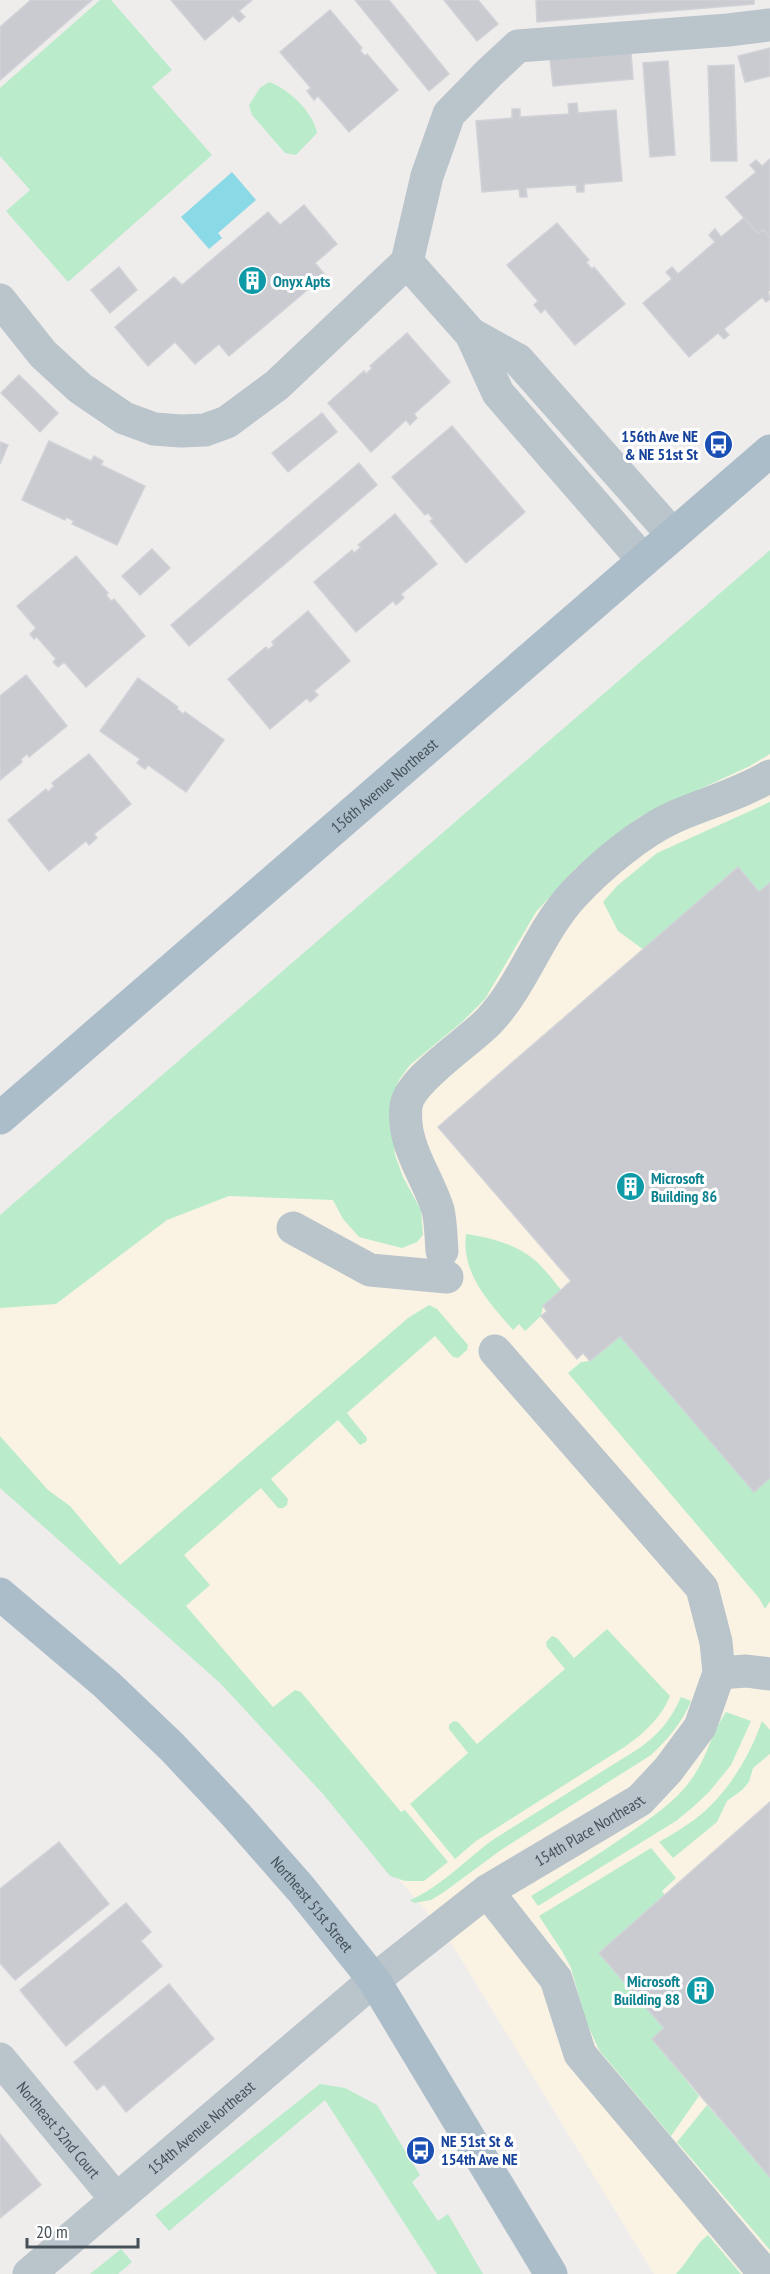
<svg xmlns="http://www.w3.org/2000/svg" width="770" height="2274" font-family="'PT Sans Narrow',sans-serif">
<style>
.commercial{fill:#faf3e4}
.green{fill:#baeccb}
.water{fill:#89d9e7}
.building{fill:#c9cbd1;stroke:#d0d2d7;stroke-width:1.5}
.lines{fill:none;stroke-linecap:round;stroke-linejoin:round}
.minor{stroke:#bac4cb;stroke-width:33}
.major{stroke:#acbdca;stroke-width:33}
.labels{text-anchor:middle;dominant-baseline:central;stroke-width:6;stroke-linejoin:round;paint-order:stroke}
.culture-label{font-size:16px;font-weight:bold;fill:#0d838f;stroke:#fff;text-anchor:start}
.transit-label{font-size:16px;font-weight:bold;fill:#164399;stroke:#fff;text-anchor:end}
.street-label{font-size:16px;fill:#455058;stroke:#fff}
</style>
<rect width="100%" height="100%" fill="#efecec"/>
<path class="commercial" d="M 770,558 L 770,2274 L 654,2274 L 445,1933 L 222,1673 L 0,1482 L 0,1222 Z"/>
<g class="green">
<path d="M 100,0 L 111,0 L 172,70 L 152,87 L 212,155 L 68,282 L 6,211 L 30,190 L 0,156 L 0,88 Z"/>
<path d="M 269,82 C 289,89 313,112 317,133 L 296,155 L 285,153 L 252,115 L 249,105 L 260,88 Z"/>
<path d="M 770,550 L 770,754 L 750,766 L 639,817 L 575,869 L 536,912 L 485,999 L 462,1022 L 410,1065 L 399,1080 L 390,1106 L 395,1155 L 403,1177 L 421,1210 L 423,1235 L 417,1242 L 402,1248 L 359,1237 L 343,1219 L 333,1200 L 229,1196 L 167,1220 L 56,1304 L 0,1308 L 0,1215 Z"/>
<path d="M 770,802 L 770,883 L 759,892 L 737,867 L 644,950 L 618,931 L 603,902 L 617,886 L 657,853 Z"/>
<path d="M 466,1234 C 490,1237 522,1246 539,1264 C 547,1272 554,1281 561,1290 L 543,1306 L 541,1316 L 525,1331 L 519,1324 L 513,1330 C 489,1302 461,1274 466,1234 Z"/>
<path d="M 429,1305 L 437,1309 L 468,1345 L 467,1350 L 458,1358 L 453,1357 L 435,1336 L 347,1413 L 367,1438 L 366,1442 L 360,1445 L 338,1420 L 271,1479 L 288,1499 L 287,1505 L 283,1508 L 278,1508 L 261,1488 L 184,1555 L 210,1585 L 186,1606 L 273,1707 L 295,1690 L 301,1692 L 401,1812 L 405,1810 L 448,1862 L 424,1881 L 405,1881 L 390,1876 L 323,1794 L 220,1683 L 0,1488 L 0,1436 L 48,1490 L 70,1506 L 120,1565 L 408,1318 Z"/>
<path d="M 620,1336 L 754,1492 L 770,1478 L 770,1601 L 765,1609 L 759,1598 L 568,1373 L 581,1362 L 590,1361 Z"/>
<path d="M 607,1629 L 670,1696 C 661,1718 645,1732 626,1746 L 476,1841 L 455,1859 L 410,1804 L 468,1753 L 449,1729 L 449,1725 L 454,1721 L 458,1722 L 477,1744 L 565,1669 L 547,1647 L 546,1642 L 552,1636 L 557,1638 L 574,1658 Z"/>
<path d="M 681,1697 L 691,1701 C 682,1723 668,1739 651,1755 L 501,1850 L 444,1892 L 431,1900 L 414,1903 L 410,1900 C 441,1887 466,1859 494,1839 L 638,1749 C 658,1735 671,1720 681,1697 Z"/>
<path d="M 726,1712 L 751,1721 L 731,1765 L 709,1792 L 693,1807 L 676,1821 L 538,1906 L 531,1896 C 564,1876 596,1856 628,1834 C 652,1817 676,1802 693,1777 C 707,1757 712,1732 726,1712 Z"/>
<path d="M 762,1721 L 770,1730 L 770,1754 L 753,1768 L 749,1782 L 742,1790 L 727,1801 L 717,1822 L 673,1858 L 659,1842 C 671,1835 683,1828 694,1820 C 726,1796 749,1758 762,1721 Z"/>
<path d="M 651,1848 L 676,1878 L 662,1891 L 665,1895 L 599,1953 L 664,2028 L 653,2040 L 699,2096 L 671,2136 L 599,2050 L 586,2021 L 571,1968 L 562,1951 L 539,1916 Z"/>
<path d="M 320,2084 L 345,2088 L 377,2105 L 420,2175 L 412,2182 L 438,2221 L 448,2214 L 483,2274 L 437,2274 L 325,2100 L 169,2231 L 155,2215 Z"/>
<path d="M 707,2105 L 770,2177 L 770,2250 L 677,2142 Z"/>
<path d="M 708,2235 L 741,2274 L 676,2274 C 688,2262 694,2246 708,2235 Z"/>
<path d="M 121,2249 L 132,2262 L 118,2274 L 90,2274 Z"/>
</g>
<path class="water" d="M 232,172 L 256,200 L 218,233 L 222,238 L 209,249 L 181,217 Z"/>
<g class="building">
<path d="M 31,0 L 92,0 L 0,80 L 0,27 Z"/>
<path d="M 171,0 L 252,0 L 239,11 L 245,17 L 239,22 L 233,16 L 205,40 Z"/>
<path d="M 355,0 L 389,0 L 449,74 L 429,91 Z"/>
<path d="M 444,0 L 478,0 L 498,24 L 477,41 Z"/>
<path d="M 536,0 L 754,0 L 754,4 L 537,22 Z"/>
<path d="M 330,10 L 362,48 L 360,50 L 362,53 L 365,56 L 367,54 L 398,90 L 349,132 L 318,96 L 314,100 L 307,91 L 311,88 L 280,52 Z"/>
<path d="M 770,48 L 770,76 L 745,82 L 738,56 Z"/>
<path d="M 631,52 L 633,79 L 553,86 L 550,59 Z"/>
<path d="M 668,61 L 675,155 L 650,157 L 643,63 Z"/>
<path d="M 734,65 L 737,161 L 711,161 L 708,66 Z"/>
<path d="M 577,103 L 578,113 L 616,110 L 622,181 L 584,184 L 584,192 L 577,192 L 576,185 L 526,188 L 527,197 L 520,197 L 519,189 L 482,192 L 476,121 L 512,118 L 512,109 L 520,109 L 520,117 L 569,114 L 568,104 Z"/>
<path d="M 770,159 L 770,238 L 763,230 L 758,234 L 726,197 L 756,172 L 750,165 L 756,160 L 762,166 Z"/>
<path d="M 304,205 L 337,244 L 315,263 L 325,275 L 229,356 L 219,344 L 195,364 L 175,342 L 148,366 L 115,327 L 174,277 L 182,285 L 268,212 L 280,225 Z"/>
<path d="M 744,218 L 758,234 L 763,230 L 770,238 L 770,290 L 768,291 L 770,299 L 766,302 L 762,297 L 724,329 L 729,335 L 724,339 L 718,333 L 689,357 L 643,303 L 672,279 L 666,272 L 672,267 L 678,274 L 715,242 L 709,235 L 715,229 L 721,237 Z"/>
<path d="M 557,223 L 589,260 L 586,262 L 592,269 L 594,267 L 625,304 L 575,345 L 545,309 L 541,313 L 534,305 L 538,301 L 507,265 Z"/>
<path d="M 119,267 L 137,290 L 110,313 L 91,290 Z"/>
<path d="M 407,333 L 450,382 L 414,414 L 417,418 L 410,425 L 406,420 L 371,452 L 328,403 L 364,371 L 366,374 L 372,368 L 370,366 Z"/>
<path d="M 19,375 L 58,413 L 40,432 L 1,393 Z"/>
<path d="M 322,413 L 337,432 L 288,472 L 272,453 Z"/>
<path d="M 452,426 L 525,512 L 466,563 L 430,521 L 433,519 L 428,513 L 425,515 L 392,477 Z"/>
<path d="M 49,441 L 91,461 L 94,456 L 103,461 L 101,465 L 145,486 L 117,545 L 72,524 L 74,521 L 66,517 L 65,520 L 22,500 Z"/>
<path d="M 0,442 L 8,445 L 0,464 Z"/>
<path d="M 359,463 L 377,485 L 189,646 L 171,625 Z"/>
<path d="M 395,514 L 437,564 L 401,594 L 404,598 L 396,605 L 393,601 L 356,632 L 314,582 L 352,550 L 354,553 L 361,547 L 358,545 Z"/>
<path d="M 152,549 L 170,568 L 140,595 L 122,576 Z"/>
<path d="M 76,556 L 108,593 L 106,595 L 111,601 L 114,599 L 145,636 L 86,687 L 64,662 L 58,667 L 53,662 L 56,659 L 37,637 L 34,639 L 30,634 L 36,628 L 17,606 Z"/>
<path d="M 308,611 L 350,661 L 314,691 L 318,695 L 310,702 L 307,698 L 270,729 L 228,679 L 266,647 L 268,650 L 274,645 L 272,642 Z"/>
<path d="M 26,675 L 67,726 L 29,757 L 27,754 L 21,759 L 22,762 L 0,780 L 0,696 Z"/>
<path d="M 138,678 L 178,707 L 177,709 L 183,714 L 185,712 L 224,740 L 186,792 L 148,765 L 145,769 L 137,763 L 140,759 L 100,731 Z"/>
<path d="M 89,754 L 131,804 L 94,834 L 97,838 L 89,845 L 86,841 L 49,871 L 8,820 L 46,789 L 48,792 L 54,786 L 52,783 Z"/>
<path d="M 738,867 L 759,892 L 770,883 L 770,1478 L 754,1492 L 620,1336 L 590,1361 L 583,1353 L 577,1359 L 541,1316 L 547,1311 L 543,1306 L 571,1281 L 438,1127 Z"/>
<path d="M 770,1802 L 770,2177 L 652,2039 L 664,2028 L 599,1953 Z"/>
<path d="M 59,1842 L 109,1904 L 15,1980 L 0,1963 L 0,1889 Z"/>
<path d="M 126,1903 L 151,1932 L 141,1941 L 162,1966 L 66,2046 L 20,1990 Z"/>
<path d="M 169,1984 L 214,2039 L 126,2112 L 104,2084 L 97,2090 L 74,2062 Z"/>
<path d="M 0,2134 L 41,2185 L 0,2218 Z"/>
</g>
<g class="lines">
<g class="minor">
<path d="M 407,262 L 471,334 L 498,393 L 643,560"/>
<path d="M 0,300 L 43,354 L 80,388 L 124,418 L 154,429 L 181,431 L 205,430 L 227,422 L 277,385 L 407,262 L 427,176 L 449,114 L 489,73 L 518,46 L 728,30 L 770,25"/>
<path d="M 471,334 L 518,360 L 673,535"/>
<path d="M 293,1228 L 370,1270 L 447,1277"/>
<path d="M 442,1251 C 441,1238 441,1223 438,1210 C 427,1175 402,1146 406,1107 C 408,1080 470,1042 490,1020 C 524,983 539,932 573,895 C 599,867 639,833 674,817 C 706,803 740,794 770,776"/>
<path d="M 719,1673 L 746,1671 L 770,1674"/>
<path d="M 487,1891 L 556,1979 L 580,2054 L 765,2274"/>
<path id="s1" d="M 0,2059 L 116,2199"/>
<path id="s2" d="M 29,2274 L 374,1980 L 487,1891 L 640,1800 L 668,1770 L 700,1727 L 719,1673 L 716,1642 L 702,1588 L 495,1351"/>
</g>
<g class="major">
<path id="s3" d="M 0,1118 L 770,451"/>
<path id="s4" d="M 0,1594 L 106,1684 L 172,1747 L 236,1815 L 301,1889 L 374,1980 L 551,2274"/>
</g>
</g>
<defs>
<symbol id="building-disc" viewBox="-11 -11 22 22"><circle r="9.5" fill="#0f9aa8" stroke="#fff"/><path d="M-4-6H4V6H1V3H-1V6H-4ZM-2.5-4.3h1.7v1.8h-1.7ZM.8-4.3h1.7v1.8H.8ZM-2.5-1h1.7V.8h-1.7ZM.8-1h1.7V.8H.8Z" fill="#fff"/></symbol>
<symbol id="bus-disc" viewBox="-11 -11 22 22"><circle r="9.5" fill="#1a4fb4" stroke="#fff"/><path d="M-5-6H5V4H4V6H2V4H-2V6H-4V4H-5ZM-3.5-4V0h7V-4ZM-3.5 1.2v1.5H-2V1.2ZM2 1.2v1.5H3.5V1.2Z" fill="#fff"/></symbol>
</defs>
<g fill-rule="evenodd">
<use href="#building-disc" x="236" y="264" width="33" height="33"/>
<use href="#bus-disc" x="702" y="428" width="33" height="33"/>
<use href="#building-disc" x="614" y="1170" width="33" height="33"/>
<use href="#building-disc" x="684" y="1974" width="33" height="33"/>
<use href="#bus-disc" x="404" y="2134" width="33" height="33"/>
</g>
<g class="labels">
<g class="culture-label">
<text x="273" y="281">Onyx Apts</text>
<text x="651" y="1178">Microsoft<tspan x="651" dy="18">Building 86</tspan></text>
<text x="680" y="1981" text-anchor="end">Microsoft<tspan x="680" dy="18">Building 88</tspan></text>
</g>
<g class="transit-label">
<text x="698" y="436">156th Ave NE<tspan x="698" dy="18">&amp; NE 51st St</tspan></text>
<text x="441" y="2141" text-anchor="start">NE 51st St &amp;<tspan x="441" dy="18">154th Ave NE</tspan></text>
</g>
<g class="street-label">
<text stroke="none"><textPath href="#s3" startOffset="508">156th Avenue Northeast</textPath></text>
<text stroke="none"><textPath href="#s2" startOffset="716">154th Place Northeast</textPath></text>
<text stroke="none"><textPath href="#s4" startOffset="441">Northeast 51st Street</textPath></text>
<text stroke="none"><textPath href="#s2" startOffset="226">154th Avenue Northeast</textPath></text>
<text stroke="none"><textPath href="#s1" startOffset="92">Northeast 52nd Court</textPath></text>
</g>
</g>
<path d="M27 2238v9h111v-9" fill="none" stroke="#455058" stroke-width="3"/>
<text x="36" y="2238" font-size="18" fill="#455058" stroke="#ffffff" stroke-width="4.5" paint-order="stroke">20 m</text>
</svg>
